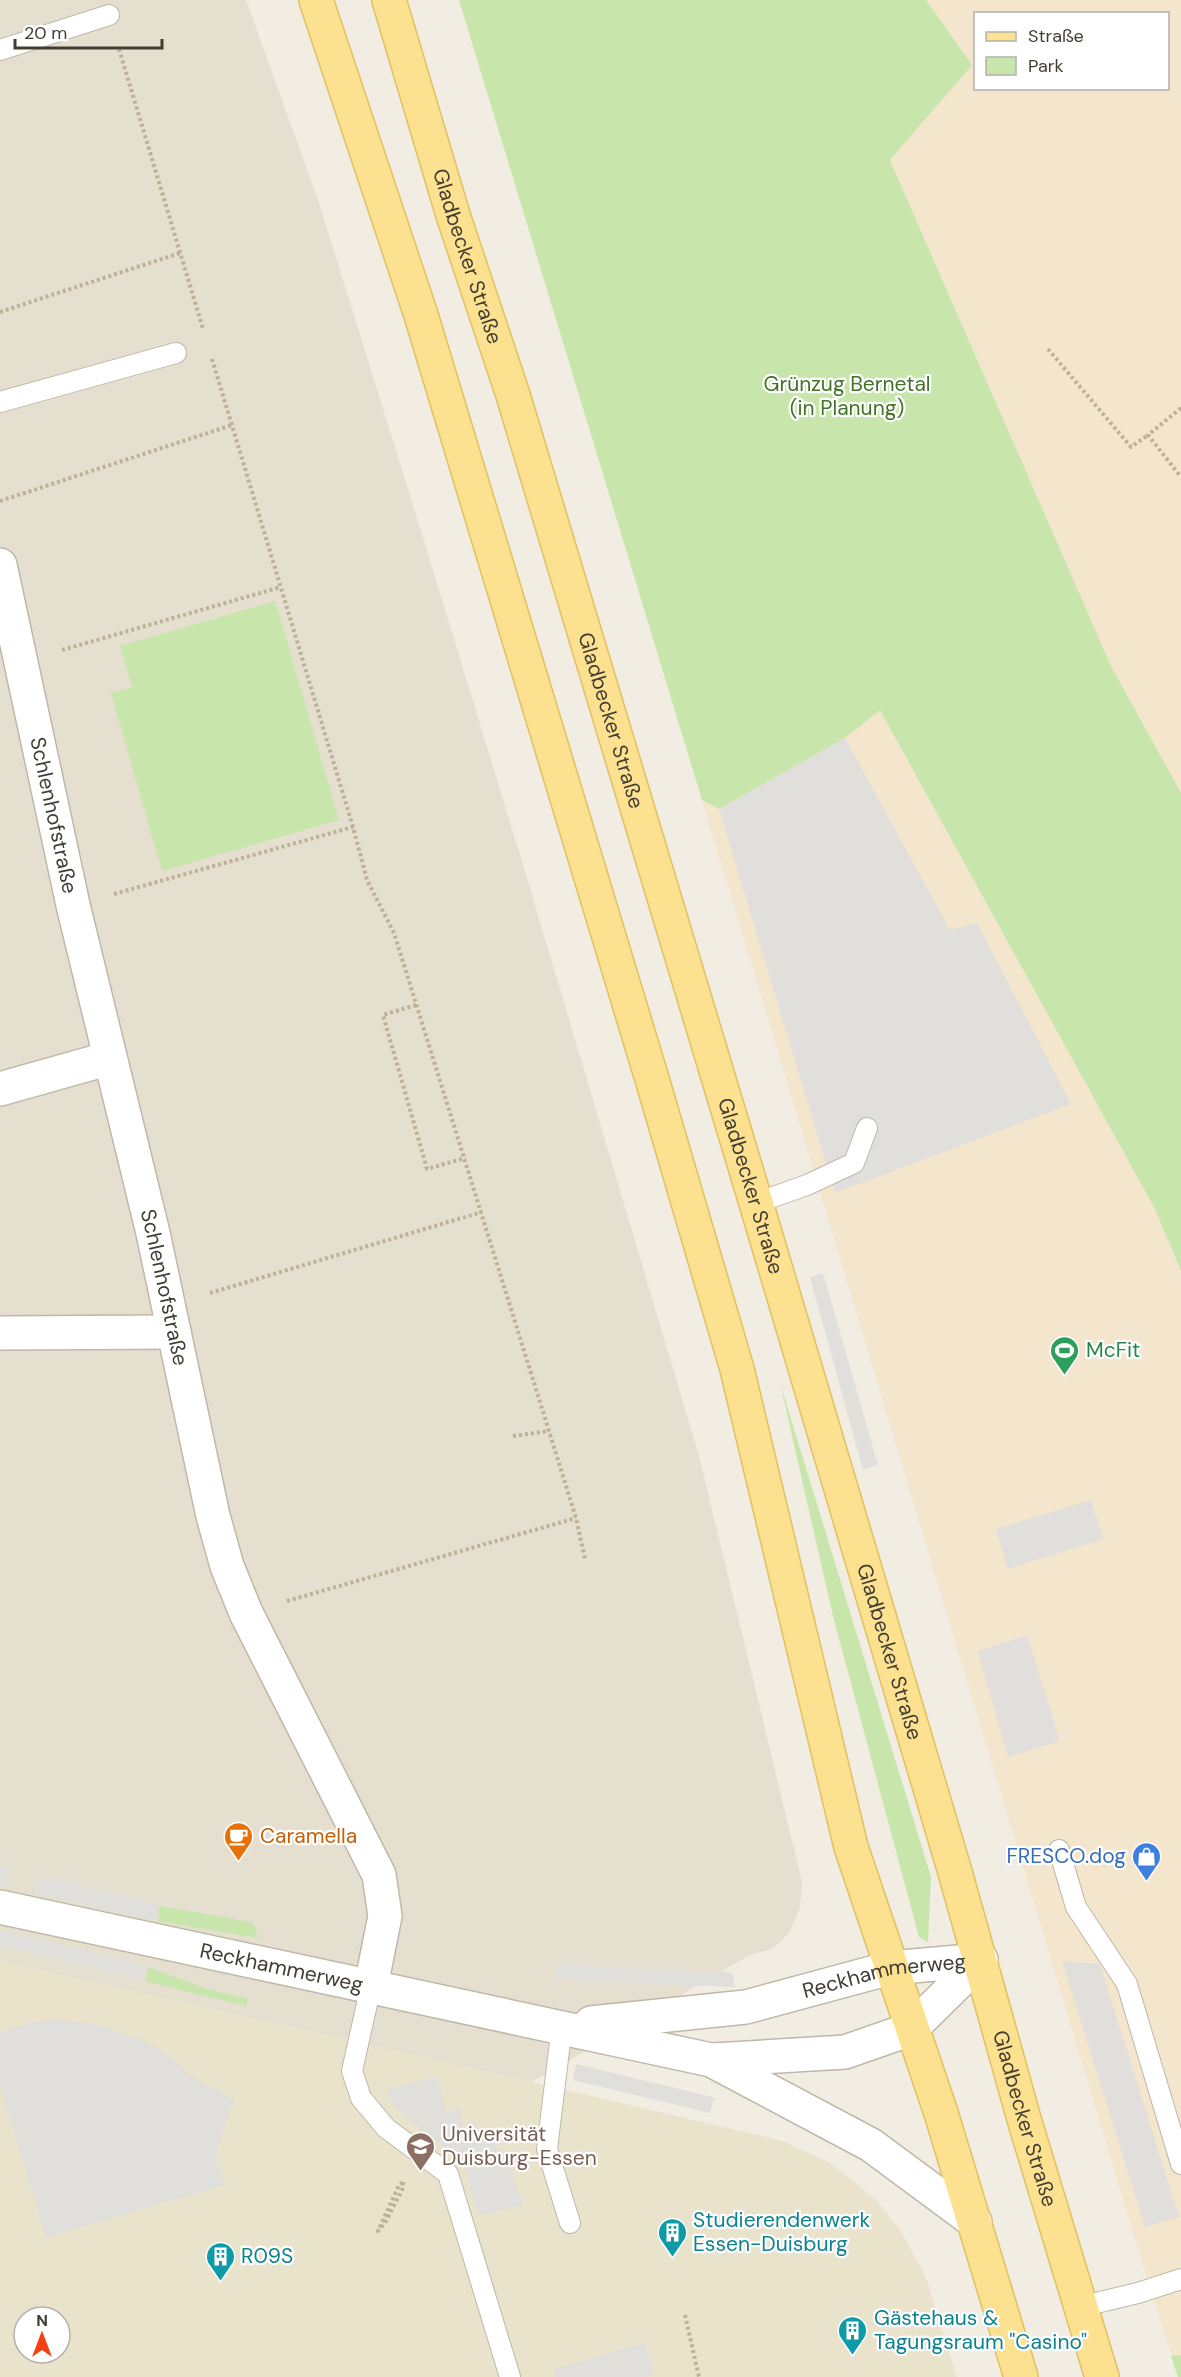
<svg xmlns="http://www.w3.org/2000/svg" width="1181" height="2377" font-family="'DM Sans',sans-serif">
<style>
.residential{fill:#e5dfd0}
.commercial{fill:#f4e5cd;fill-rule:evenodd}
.education{fill:#eae3cc;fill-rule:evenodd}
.green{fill:#c8e5ab}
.parking{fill:#e1dfdb}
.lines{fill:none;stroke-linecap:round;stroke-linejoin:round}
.lane-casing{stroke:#bfb8a8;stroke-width:22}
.street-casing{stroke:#bfb8a8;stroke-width:36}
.primary-casing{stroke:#e1c060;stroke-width:36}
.path{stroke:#bdb197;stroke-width:4;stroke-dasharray:3 3;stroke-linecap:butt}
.lane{stroke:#fff;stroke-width:20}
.street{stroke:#fff;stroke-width:33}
.primary{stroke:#fce290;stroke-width:33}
.labels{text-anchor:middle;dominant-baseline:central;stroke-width:4.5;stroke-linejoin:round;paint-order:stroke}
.street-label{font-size:21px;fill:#423d33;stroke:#fff}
.park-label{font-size:21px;fill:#417228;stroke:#fff}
.leisure-label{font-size:21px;fill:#27864d;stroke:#fff;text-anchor:start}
.food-label{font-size:21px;fill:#c56008;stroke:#fff;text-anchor:start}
.shop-label{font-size:21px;fill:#366cbe;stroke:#fff;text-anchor:end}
.education-label{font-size:21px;fill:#785e54;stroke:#fff;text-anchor:start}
.culture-label{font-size:21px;fill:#0d838f;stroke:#fff;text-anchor:start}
</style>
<rect width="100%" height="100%" fill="#f1ede2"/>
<path class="residential" d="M 0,0 L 246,0 L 318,200 L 413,505 L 521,858 L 699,1456 L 802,1882 L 800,1908 L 789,1933 L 774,1948 L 748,1956 L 532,2082 L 0,1962 Z"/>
<g class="commercial">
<path d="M 926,0 L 1181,0 L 1181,793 L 1111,666 L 890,159 L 972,65 ZM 976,14 L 1168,14 L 1168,88 L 976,88 Z"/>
<path d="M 880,710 L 1155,1209 L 1181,1271 L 1181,2377 L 1178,2377 L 1132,2229 L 702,800 L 720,809 L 844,738 Z"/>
</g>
<path class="education" d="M 0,1961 L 442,2061 L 783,2141 L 830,2163 L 852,2180 L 877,2201 L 902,2233 L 926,2278 L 957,2377 L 0,2377 ZM 24,2317 L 60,2317 L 60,2353 L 24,2353 Z"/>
<g class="green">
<path d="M 459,0 L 926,0 L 972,65 L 890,160 L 1111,666 L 1181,793 L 1181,1271 L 1155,1209 L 880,710 L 845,738 L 719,809 L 702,800 Z"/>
<path d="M 275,601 L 339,820 L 162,871 L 111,693 L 132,687 L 120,646 Z"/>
<path d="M 780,1383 L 931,1877 L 928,1942 L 919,1937 L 833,1616 Z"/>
<path d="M 160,1906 L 251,1922 L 255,1927 L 258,1938 L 158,1921 Z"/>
<path d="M 148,1967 L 210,1990 L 248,1999 L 246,2006 L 145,1981 Z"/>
<path d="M 1181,2355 L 1181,2377 L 1178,2377 L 1171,2356 Z"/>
</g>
<g class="parking">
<path d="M 845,738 L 950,930 L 977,923 L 1071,1104 L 835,1193 L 719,809 Z"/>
<path d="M 823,1273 L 878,1465 L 863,1470 L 810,1277 Z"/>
<path d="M 1091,1500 L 1103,1539 L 1008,1569 L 996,1529 Z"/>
<path d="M 1027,1635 L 1060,1741 L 1008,1757 L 978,1651 Z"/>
<path d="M 0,1867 L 9,1868 L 6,1887 L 0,1886 Z"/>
<path d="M 39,1876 L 158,1904 L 156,1921 L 37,1894 Z"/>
<path d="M 0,1931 L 129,1960 L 145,1966 L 143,1979 L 0,1945 Z"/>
<path d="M 1062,1961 L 1100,1964 L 1179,2217 L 1145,2227 Z"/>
<path d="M 560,1965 L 728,1972 L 733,1975 L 735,1987 L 563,1980 L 549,1984 L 554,1978 L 556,1967 Z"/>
<path d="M 60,2019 L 105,2027 L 142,2040 L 156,2047 L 194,2078 L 234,2100 L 215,2157 L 224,2185 L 46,2238 L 0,2086 L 0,2031 L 43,2020 Z"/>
<path d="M 576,2064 L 716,2098 L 713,2101 L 710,2113 L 573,2080 Z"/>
<path d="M 437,2076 L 447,2112 L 459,2109 L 464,2127 L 476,2123 L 482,2141 L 494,2138 L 499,2156 L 507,2153 L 522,2205 L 480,2216 L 463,2163 L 393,2106 L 387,2089 Z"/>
<path d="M 644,2343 L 655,2374 L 646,2377 L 556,2377 L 553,2369 Z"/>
</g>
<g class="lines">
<defs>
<g id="lane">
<path d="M 0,50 L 109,15"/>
<path d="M 0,402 L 176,353"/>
<path d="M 756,1203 L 807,1185 L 854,1163 L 867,1128"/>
<path d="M 1059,1850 L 1076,1907 L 1127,1984 L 1181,2164"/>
<path d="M 371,1986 L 352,2071 L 361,2098 L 386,2128 L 448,2174 L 510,2377"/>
<path d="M 562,2026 L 547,2149 L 570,2223"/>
<path d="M 1079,2307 L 1138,2293 L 1181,2279"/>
</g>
<g id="street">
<path id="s1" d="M 0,565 L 73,905 L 153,1233 L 213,1516 L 227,1566 L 246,1613 L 379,1875 L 385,1916 L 371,1986"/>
<path d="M 0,1089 L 110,1058"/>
<path d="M 0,1333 L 174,1332"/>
<path id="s2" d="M 0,1907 L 711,2060 L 871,2145 L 975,2222"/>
<path id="s3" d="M 591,2023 L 746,2007 L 890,1968 L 981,1960"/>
<path d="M 713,2060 L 845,2052 L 911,2029 L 981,1960"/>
</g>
<g id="primary">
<path d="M 316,0 L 421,315 L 652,1079 L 737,1369 L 851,1847 L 941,2113 L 1021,2377"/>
<path id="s4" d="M 389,0 L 453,215 L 513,395 L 756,1203 L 955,1872 L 1024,2119 L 1102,2377"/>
</g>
</defs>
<use href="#lane" class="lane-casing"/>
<use href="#street" class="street-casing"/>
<use href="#primary" class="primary-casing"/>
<g class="path">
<path d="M 119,49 L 203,329"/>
<path d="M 0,312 L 180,253"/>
<path d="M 1048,349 L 1131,447 L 1148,435"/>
<path d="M 212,359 L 353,827 L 367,880 L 394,933 L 549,1431 L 576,1518 L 585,1559"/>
<path d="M 1181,408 L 1148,435 L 1181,477"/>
<path d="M 0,501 L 232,425"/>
<path d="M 62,650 L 281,587"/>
<path d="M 114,894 L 353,827"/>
<path d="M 416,1005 L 383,1015 L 427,1169 L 465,1158"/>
<path d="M 210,1293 L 482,1212"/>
<path d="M 513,1436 L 549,1431"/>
<path d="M 287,1601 L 576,1518"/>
<path d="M 403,2182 L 403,2188 L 385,2223 L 378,2231 L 399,2185 Z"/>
<path d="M 685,2315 L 699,2377"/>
</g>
<use href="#lane" class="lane"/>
<use href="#street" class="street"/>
<use href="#primary" class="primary"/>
</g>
<defs>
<symbol id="stadium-pin" viewBox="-11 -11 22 30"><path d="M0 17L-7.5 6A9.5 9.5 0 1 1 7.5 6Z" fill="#2e9e5b" stroke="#fff"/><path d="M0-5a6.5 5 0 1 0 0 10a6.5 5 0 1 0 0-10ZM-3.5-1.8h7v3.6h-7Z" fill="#fff"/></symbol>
<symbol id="cafe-pin" viewBox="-11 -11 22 30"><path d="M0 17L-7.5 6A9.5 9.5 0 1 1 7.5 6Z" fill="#e8710a" stroke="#fff"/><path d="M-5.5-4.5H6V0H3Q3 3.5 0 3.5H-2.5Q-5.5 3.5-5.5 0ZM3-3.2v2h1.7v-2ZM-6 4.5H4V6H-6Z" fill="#fff"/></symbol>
<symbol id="shop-pin" viewBox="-11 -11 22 30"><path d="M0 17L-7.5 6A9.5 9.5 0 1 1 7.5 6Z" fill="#3f7fe0" stroke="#fff"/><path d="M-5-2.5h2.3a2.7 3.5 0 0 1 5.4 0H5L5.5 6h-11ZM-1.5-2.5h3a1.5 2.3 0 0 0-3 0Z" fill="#fff"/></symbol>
<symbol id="university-pin" viewBox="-11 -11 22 30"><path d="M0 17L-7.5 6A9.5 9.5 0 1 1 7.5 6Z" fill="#8d6e63" stroke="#fff"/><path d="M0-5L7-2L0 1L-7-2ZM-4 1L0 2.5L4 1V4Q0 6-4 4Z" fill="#fff"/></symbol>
<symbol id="building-pin" viewBox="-11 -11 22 30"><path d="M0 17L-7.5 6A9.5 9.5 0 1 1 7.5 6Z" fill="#0f9aa8" stroke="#fff"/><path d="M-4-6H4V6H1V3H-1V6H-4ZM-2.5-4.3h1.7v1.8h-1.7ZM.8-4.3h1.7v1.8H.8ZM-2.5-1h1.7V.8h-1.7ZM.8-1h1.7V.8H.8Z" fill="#fff"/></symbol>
</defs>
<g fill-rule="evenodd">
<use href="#stadium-pin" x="1048" y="1334" width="33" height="45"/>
<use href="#cafe-pin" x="222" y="1820" width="33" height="45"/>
<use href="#shop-pin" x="1130" y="1840" width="33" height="45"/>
<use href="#university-pin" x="404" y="2130" width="33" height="45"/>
<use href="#building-pin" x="656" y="2216" width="33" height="45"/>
<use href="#building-pin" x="204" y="2240" width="33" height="45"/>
<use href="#building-pin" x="836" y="2314" width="33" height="45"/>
</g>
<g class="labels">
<g class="street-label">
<text stroke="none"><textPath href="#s4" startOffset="268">Gladbecker Straße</textPath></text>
<text stroke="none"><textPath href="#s4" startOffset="754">Gladbecker Straße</textPath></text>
<text stroke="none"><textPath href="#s1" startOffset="256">Schlenhofstraße</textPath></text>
<text stroke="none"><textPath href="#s4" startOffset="1240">Gladbecker Straße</textPath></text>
<text stroke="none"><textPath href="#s1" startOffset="741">Schlenhofstraße</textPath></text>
<text stroke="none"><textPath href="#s4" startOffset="1726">Gladbecker Straße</textPath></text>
<text stroke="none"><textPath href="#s2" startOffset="288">Reckhammerweg</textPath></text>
<text stroke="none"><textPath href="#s3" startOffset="298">Reckhammerweg</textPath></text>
<text stroke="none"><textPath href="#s4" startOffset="2212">Gladbecker Straße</textPath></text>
</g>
<g class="park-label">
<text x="847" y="384">Grünzug Bernetal<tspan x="847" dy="24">(in Planung)</tspan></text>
</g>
<g class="leisure-label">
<text x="1086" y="1350">McFit</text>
</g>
<g class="food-label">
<text x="260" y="1836">Caramella</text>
</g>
<g class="shop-label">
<text x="1126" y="1856">FRESCO.dog</text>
</g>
<g class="education-label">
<text x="442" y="2134">Universität<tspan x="442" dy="24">Duisburg-Essen</tspan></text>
</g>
<g class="culture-label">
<text x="693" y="2220">Studierendenwerk<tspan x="693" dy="24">Essen-Duisburg</tspan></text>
<text x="241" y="2256">R09S</text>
<text x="874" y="2318">Gästehaus &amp;<tspan x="874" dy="24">Tagungsraum "Casino"</tspan></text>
</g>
</g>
<rect x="974" y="12" width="195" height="78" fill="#ffffff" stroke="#b3b1ad" stroke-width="1.5"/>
<rect x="986" y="32" width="30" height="9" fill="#fce290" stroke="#b3b1ad" stroke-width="1.5"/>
<text x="1028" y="42" font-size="18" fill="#423d33">Straße</text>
<rect x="986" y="57" width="30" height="18" fill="#c8e5ab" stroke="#b3b1ad" stroke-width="1.5"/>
<text x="1028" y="72" font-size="18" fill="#423d33">Park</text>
<g transform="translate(42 2335)"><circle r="28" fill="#ffffff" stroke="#b3b1ad" stroke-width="1.5"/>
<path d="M0-4.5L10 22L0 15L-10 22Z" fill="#f64014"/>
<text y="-9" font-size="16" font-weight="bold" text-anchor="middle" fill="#423d33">N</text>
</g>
<path d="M15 39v9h147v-9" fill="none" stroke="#423d33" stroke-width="3"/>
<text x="24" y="39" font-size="18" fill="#423d33" stroke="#ffffff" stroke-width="4.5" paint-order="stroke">20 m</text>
</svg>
